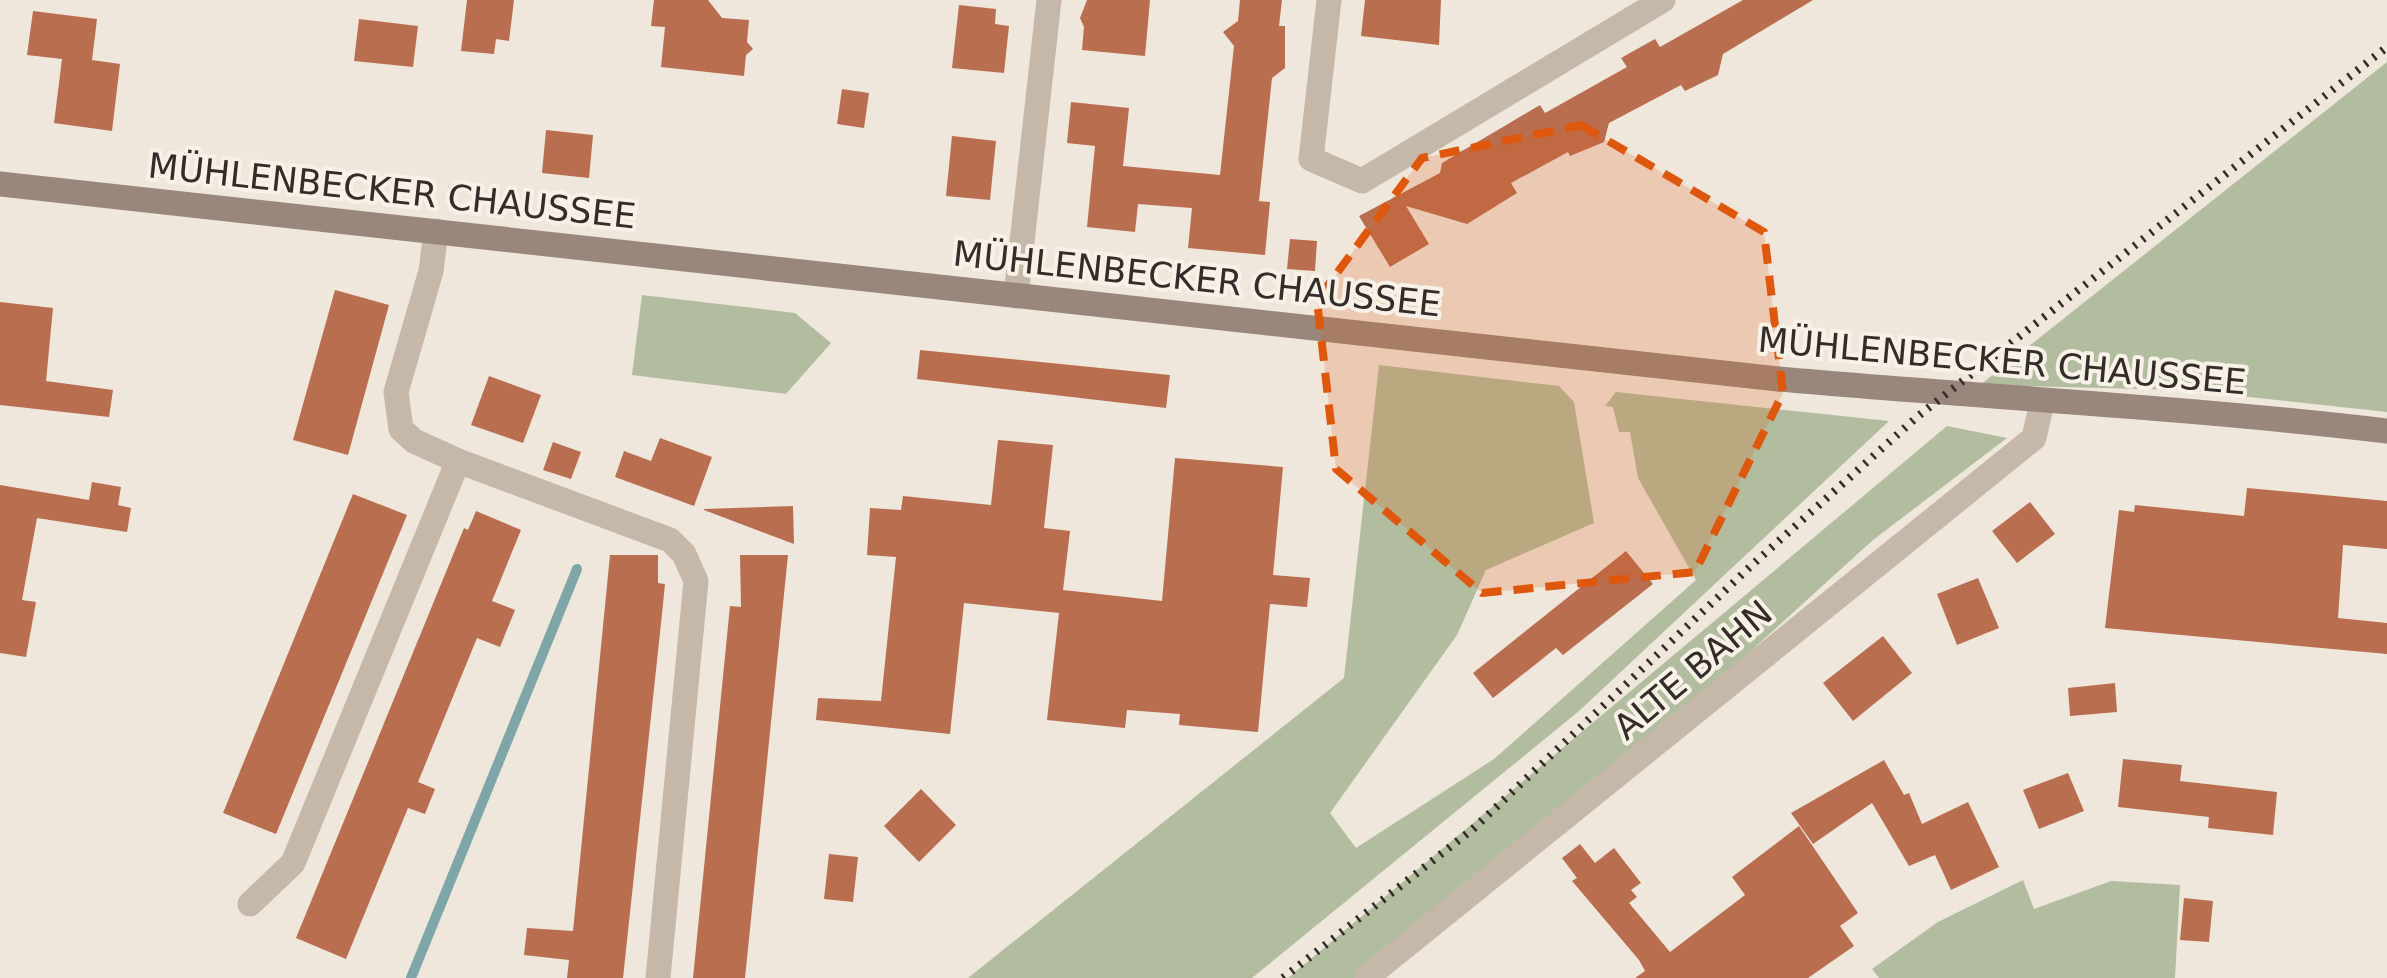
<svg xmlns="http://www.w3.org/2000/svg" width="2387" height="978" font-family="'DejaVu Sans',sans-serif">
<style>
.green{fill:#b1bd9e}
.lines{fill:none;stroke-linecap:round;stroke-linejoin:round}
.stream{stroke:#7ea6a9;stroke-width:10}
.building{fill:#b96e50}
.minor{stroke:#c6b8a9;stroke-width:25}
.secondary{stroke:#99877b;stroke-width:25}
.rail{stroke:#342c28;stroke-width:8;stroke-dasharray:2.5 8;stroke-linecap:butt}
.marked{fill:#df570d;fill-opacity:0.2;stroke:#df570d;stroke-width:8;stroke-dasharray:20 12;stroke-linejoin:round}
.labels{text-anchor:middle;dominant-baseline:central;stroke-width:8;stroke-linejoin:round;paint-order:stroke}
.street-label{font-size:35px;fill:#342c28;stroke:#f7f1e8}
</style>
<rect width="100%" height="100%" fill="#efe7dc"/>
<g class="green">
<path d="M 2387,62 L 2387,412 L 2186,390 L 1980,385 Z"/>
<path d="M 642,295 L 795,313 L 831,343 L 786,394 L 632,375 Z"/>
<path d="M 1379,365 L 1559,386 L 1574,402 L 1594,523 L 1486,570 L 1457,635 L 1330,813 L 1356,848 L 1494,759 L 1696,580 L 1638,478 L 1630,432 L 1619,432 L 1613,407 L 1605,406 L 1616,392 L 1889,421 L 1579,711 L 1252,978 L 968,978 L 1344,678 Z"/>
<path d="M 1947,426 L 2007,438 L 1873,540 L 1609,780 L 1356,978 L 1288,978 Z"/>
<path d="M 2023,880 L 2034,909 L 2111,881 L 2180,885 L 2175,978 L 1879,978 L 1872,969 L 1938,922 Z"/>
</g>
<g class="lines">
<path class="stream" d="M 411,978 L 577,569"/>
</g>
<g class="building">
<path d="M 467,0 L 514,0 L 509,41 L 496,39 L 494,54 L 461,51 Z"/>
<path d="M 654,0 L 708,0 L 722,18 L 749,20 L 747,42 L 753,49 L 746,55 L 744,76 L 661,67 L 665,27 L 651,26 Z"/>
<path d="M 1087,0 L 1150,0 L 1145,56 L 1082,50 L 1084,27 L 1080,18 Z"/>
<path d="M 1240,0 L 1282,0 L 1279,26 L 1285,26 L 1285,68 L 1272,78 L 1259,201 L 1270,202 L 1265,255 L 1188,248 L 1192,208 L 1138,204 L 1135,232 L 1087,227 L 1095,146 L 1067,143 L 1071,102 L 1129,108 L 1123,166 L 1220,175 L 1234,46 L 1223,32 L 1238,21 Z"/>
<path d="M 1365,0 L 1441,0 L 1439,45 L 1361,36 Z"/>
<path d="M 1743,0 L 1813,0 L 1723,54 L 1718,75 L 1685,91 L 1681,85 L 1609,123 L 1604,142 L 1570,156 L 1568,152 L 1511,183 L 1517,193 L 1467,224 L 1406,206 L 1429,244 L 1390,267 L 1359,216 L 1440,173 L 1442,163 L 1540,105 L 1545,113 L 1627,67 L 1621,58 L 1655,39 L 1660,47 Z"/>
<path d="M 959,5 L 996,9 L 995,24 L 1009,26 L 1004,73 L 952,68 Z"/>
<path d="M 33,11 L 97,19 L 92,60 L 120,64 L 112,131 L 54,123 L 62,59 L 27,55 Z"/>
<path d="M 359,19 L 418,26 L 413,67 L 354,61 Z"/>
<path d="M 842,89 L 869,93 L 864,128 L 837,124 Z"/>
<path d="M 546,130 L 593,135 L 589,178 L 542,173 Z"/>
<path d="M 952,136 L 996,141 L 990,200 L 946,196 Z"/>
<path d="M 1290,239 L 1317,241 L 1315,271 L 1287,269 Z"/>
<path d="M 335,290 L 389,305 L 348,455 L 293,440 Z"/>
<path d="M 0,302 L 53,308 L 46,381 L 113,390 L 109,417 L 0,405 Z"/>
<path d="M 920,350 L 1170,375 L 1166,408 L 917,379 Z"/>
<path d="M 489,376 L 541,395 L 523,443 L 471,425 Z"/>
<path d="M 660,438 L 712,457 L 694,506 L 615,477 L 624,451 L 651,461 Z"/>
<path d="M 998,440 L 1053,445 L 1044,528 L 1070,531 L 1063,590 L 1162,601 L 1175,458 L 1283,467 L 1273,575 L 1310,578 L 1307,607 L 1270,604 L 1258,732 L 1179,725 L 1180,714 L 1127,710 L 1125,728 L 1047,720 L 1059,613 L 964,603 L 950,734 L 816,720 L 818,698 L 881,701 L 896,557 L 867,555 L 870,508 L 901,510 L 903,496 L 991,505 Z"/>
<path d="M 553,442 L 581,452 L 571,479 L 543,470 Z"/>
<path d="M 92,482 L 121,487 L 118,505 L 131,508 L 127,532 L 37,518 L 22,600 L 36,602 L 26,657 L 0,653 L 0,485 L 89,500 Z"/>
<path d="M 2247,488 L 2387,501 L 2387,549 L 2343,545 L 2338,618 L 2387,623 L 2387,654 L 2105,628 L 2119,510 L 2134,512 L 2135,505 L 2244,516 Z"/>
<path d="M 353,494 L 407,515 L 276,834 L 223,813 Z"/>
<path d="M 2030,502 L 2055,534 L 2017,563 L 1992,531 Z"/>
<path d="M 793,506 L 794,544 L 704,510 L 704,509 Z"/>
<path d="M 476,511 L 521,530 L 492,601 L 515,610 L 500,647 L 477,638 L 418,782 L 435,789 L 425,814 L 408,808 L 346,959 L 296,938 L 464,528 L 468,530 Z"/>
<path d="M 1626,551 L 1653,584 L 1563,655 L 1556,648 L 1493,698 L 1473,673 Z"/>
<path d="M 610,555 L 658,555 L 658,583 L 665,584 L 662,614 L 623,978 L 567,978 L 569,960 L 524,955 L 527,928 L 573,931 Z"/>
<path d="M 740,555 L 788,555 L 745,978 L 693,978 L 730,606 L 741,607 Z"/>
<path d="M 1978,578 L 1999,628 L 1957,645 L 1937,594 Z"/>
<path d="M 1883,636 L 1912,673 L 1853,721 L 1823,683 Z"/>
<path d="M 2115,683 L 2117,712 L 2070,716 L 2068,688 Z"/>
<path d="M 2123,759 L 2182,765 L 2180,781 L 2277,792 L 2273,835 L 2208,828 L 2209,817 L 2118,807 Z"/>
<path d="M 1884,760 L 1904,795 L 1909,793 L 1922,824 L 1968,802 L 1999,867 L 1951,890 L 1935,855 L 1909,866 L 1872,803 L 1813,844 L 1791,813 Z"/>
<path d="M 2068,773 L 2084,811 L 2039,829 L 2023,790 Z"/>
<path d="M 921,789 L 956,825 L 919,862 L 884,826 Z"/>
<path d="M 1799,826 L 1858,913 L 1840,926 L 1854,946 L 1808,978 L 1635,978 L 1645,971 L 1639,960 L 1572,881 L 1577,878 L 1562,858 L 1580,844 L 1595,863 L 1614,848 L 1641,883 L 1631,890 L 1637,897 L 1629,903 L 1670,952 L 1745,895 L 1732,877 Z"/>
<path d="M 829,854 L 858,857 L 853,902 L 824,899 Z"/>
<path d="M 2184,898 L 2213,901 L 2209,942 L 2180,940 Z"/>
</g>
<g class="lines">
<g class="minor">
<path d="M 1329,0 L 1311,159 L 1362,181 L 1663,0"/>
<path d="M 436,231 L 431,271 L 396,392 L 401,429 L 414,441 L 458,461 L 670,540 L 684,554 L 696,581 L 658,978"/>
<path d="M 1016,296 L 1049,0"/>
<path d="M 250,904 L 293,863 L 458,461"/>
<path d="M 1366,978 L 2034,438 L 2042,402"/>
</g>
<path class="secondary" d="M 0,184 L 1778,379 C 1981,397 2184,407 2387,431"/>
<path class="rail" d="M 1283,978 L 1473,829 L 1752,565 L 1917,417 L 2387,47"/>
</g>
<path class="marked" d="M 1581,125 L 1764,232 L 1783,393 L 1695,572 L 1482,593 L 1336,469 L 1317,300 L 1422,158 Z"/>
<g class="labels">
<g class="street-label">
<text transform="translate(392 191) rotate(6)">MÜHLENBECKER CHAUSSEE</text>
<text transform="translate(1197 279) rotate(6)">MÜHLENBECKER CHAUSSEE</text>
<text transform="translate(2002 361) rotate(5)">MÜHLENBECKER CHAUSSEE</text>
<text transform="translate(1693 670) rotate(-40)">ALTE BAHN</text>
</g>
</g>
</svg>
